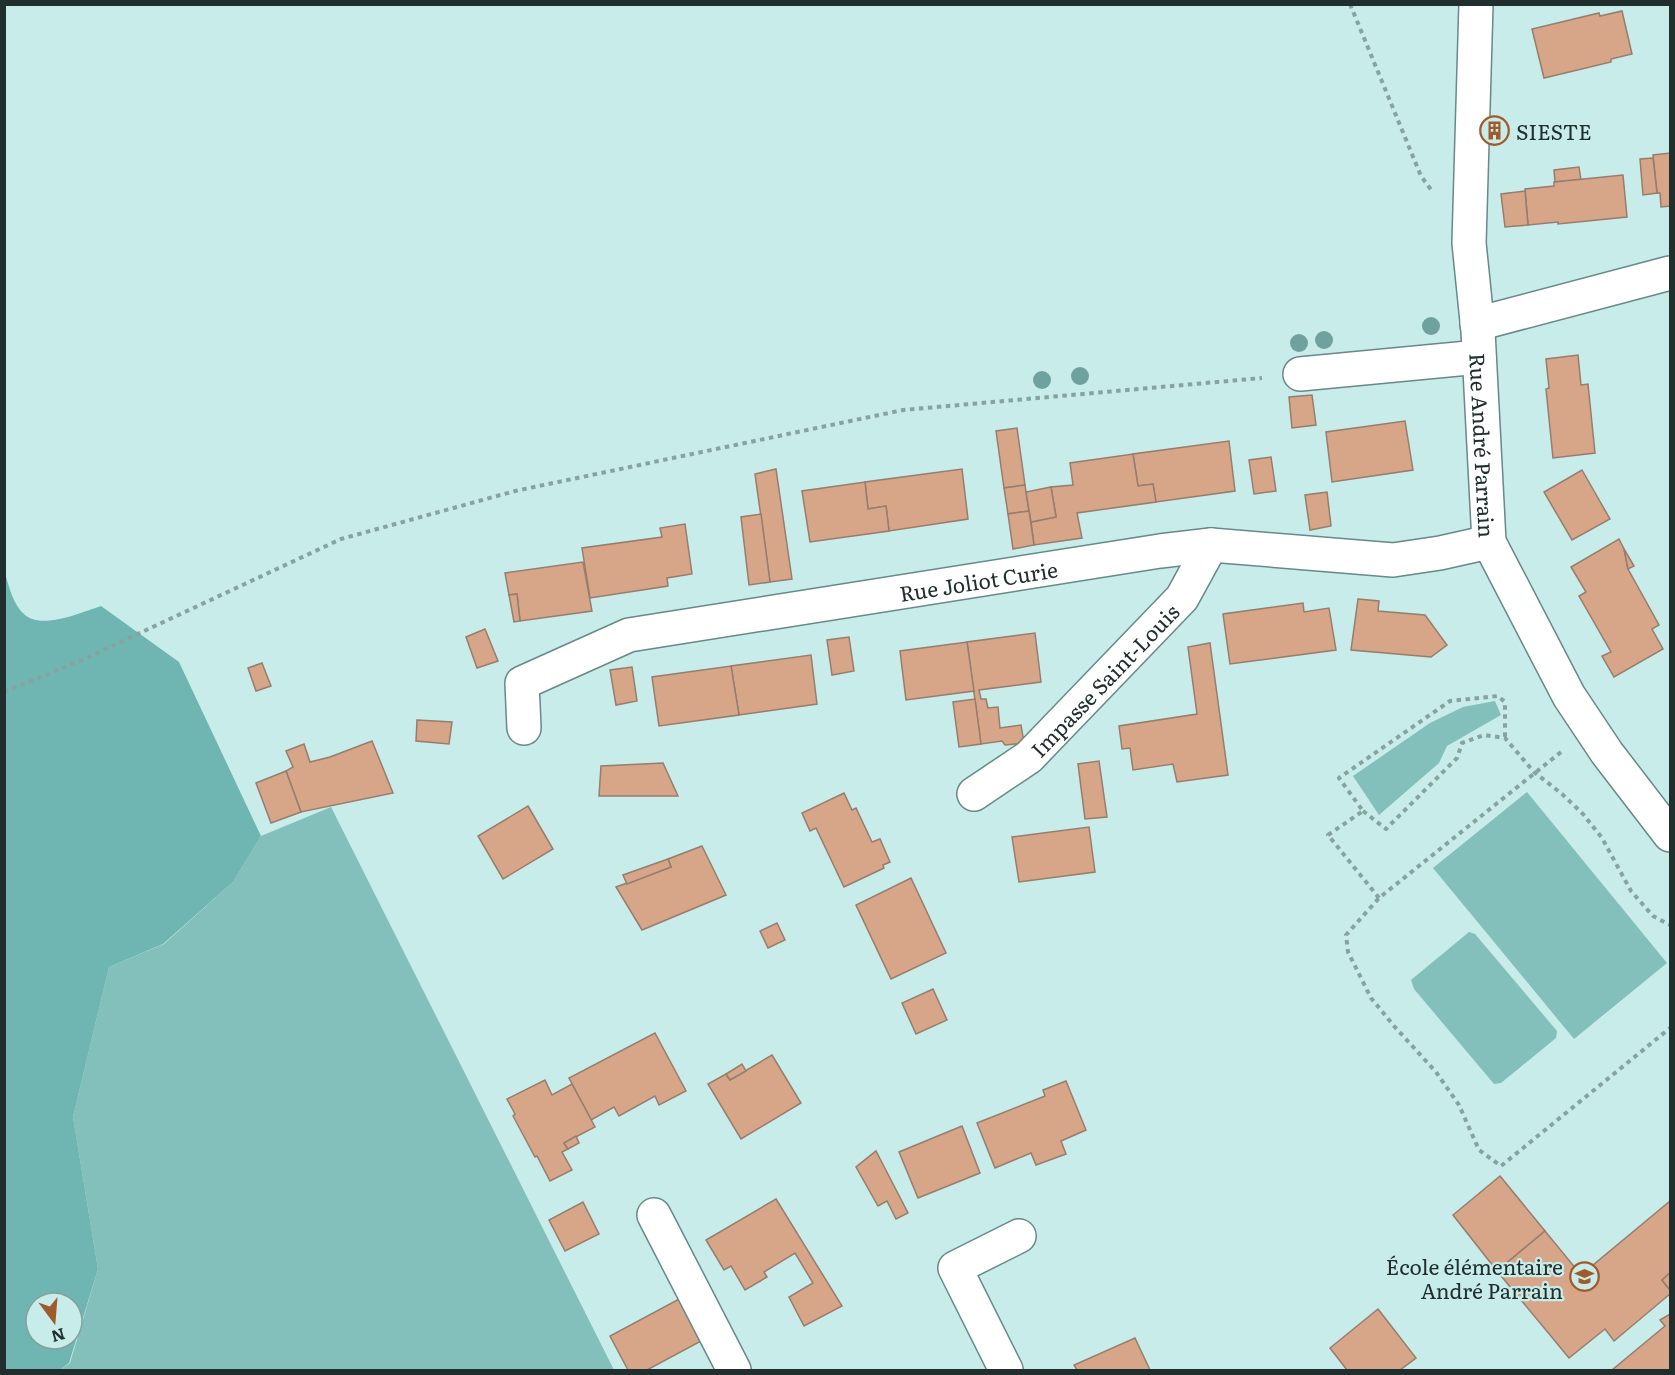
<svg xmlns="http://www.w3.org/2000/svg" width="1675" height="1375" font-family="Literata,serif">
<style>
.green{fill:#83bfbb}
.forest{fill:#6fb6b2;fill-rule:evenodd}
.building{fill:#d7a587;stroke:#967d6e;stroke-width:1.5}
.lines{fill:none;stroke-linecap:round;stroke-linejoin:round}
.minor-casing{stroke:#678987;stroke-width:36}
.path{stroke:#87a3a1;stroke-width:4;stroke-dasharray:4.5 4.5;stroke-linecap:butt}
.minor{stroke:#fff;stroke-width:33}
.tree{fill:#6fa19e}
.labels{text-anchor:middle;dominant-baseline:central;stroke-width:4.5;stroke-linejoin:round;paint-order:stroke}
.poi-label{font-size:21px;fill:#202e2d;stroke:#c7ece9;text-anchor:start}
.street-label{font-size:21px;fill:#202e2d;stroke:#c7ece9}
</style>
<rect width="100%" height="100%" fill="#c7ece9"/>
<g class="green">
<path d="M 1495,701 L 1501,715 L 1447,746 L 1439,763 L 1379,815 L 1353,776 L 1430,723 L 1463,707 Z"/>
<path d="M 1527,792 L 1667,963 L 1574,1039 L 1433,868 Z"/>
<path d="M 331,807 L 614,1370 L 60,1370 L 70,1363 L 98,1269 L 73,1117 L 109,967 L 164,944 L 233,882 L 261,836 Z"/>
<path d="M 1469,932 L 1475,934 L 1557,1031 L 1556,1038 L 1501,1083 L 1494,1084 L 1414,989 L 1411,980 Z"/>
</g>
<path class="forest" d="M 5,573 C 9,587 13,605 25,615 C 43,630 82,612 101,606 L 179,662 L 261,836 L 233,882 L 163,944 L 109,967 L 73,1117 L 98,1269 L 69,1363 L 60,1370 L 5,1370 ZM 36,1303 L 72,1303 L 72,1339 L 36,1339 Z"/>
<g class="building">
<path d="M 1622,11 L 1632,54 L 1611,59 L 1611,62 L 1544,78 L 1532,29 L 1599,13 L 1600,16 Z"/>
<path d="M 1487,120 L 1503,120 L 1502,141 L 1486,140 Z"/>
<path d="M 1670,153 L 1670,206 L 1661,207 L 1660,193 L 1657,193 L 1653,155 Z"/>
<path d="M 1653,158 L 1657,193 L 1643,195 L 1640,159 Z"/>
<path d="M 1579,167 L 1581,180 L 1555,182 L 1554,170 Z"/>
<path d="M 1623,175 L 1627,217 L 1558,224 L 1558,222 L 1528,225 L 1525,189 L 1554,186 L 1554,182 Z"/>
<path d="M 1525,191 L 1528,225 L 1505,227 L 1501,194 Z"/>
<path d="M 1578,355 L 1581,385 L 1588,384 L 1595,453 L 1553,458 L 1546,389 L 1549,388 L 1546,359 Z"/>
<path d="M 1312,395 L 1316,425 L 1292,428 L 1289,397 Z"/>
<path d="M 1405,421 L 1413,470 L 1332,482 L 1326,432 Z"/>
<path d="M 1017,428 L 1025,485 L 1004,488 L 996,431 Z"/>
<path d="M 1229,441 L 1235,491 L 1156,502 L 1153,484 L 1138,486 L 1133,454 Z"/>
<path d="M 1133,454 L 1138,486 L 1153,484 L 1156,502 L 1077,513 L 1082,538 L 1034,545 L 1031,522 L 1056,517 L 1051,487 L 1073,485 L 1070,463 Z"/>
<path d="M 1271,457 L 1276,491 L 1254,494 L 1249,460 Z"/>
<path d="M 776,469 L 792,579 L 770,582 L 755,474 Z"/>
<path d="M 962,469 L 968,519 L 889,531 L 886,506 L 868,509 L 865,482 Z"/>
<path d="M 1582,470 L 1610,519 L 1572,540 L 1544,492 Z"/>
<path d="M 865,482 L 868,509 L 886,506 L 889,531 L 810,542 L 802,491 Z"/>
<path d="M 1025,485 L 1029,511 L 1008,514 L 1004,488 Z"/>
<path d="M 1051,487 L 1056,517 L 1031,522 L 1026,492 Z"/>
<path d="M 1327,492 L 1331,526 L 1310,530 L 1305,495 Z"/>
<path d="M 1029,511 L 1034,545 L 1013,549 L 1008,514 Z"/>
<path d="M 761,514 L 770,582 L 749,585 L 741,517 Z"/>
<path d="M 685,524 L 692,574 L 667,578 L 668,586 L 590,598 L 582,548 L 662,537 L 660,528 Z"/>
<path d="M 1619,539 L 1624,549 L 1628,569 L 1659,625 L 1652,629 L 1663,649 L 1614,677 L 1602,656 L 1611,652 L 1579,596 L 1586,592 L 1571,567 Z"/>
<path d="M 1624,549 L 1634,566 L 1628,569 Z"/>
<path d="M 583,562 L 592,611 L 520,621 L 517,594 L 509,595 L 505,573 Z"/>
<path d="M 517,594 L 520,621 L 514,622 L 509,595 Z"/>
<path d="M 1358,599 L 1379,601 L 1378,611 L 1425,615 L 1447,645 L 1431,657 L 1351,650 Z"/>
<path d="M 1303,603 L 1304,612 L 1329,608 L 1336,650 L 1230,664 L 1223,614 Z"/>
<path d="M 485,629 L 498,661 L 477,668 L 466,637 Z"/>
<path d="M 1035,633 L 1041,682 L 979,690 L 981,699 L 986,699 L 988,708 L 998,707 L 1000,728 L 1021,725 L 1024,743 L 1005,745 L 1002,741 L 981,744 L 967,642 Z"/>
<path d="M 849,637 L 854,671 L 832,675 L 827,640 Z"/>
<path d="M 967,642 L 974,691 L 906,700 L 900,651 Z"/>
<path d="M 1210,643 L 1228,775 L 1177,782 L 1173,764 L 1133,770 L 1130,748 L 1122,749 L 1119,726 L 1197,714 L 1188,647 Z"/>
<path d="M 811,655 L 817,704 L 739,715 L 731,666 Z"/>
<path d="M 262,663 L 271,686 L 256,691 L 248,668 Z"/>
<path d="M 731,666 L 739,715 L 659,726 L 652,677 Z"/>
<path d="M 632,667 L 637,701 L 616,705 L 610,670 Z"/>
<path d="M 975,699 L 981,744 L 959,747 L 953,702 Z"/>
<path d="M 417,720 L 452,722 L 449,744 L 416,741 Z"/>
<path d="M 372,741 L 393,793 L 301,812 L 286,771 L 293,767 L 286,751 L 304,744 L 310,762 L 330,757 Z"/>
<path d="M 1099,761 L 1107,817 L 1085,819 L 1078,764 Z"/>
<path d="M 663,763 L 678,796 L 599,796 L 601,766 Z"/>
<path d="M 286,771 L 301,812 L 271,823 L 256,783 Z"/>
<path d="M 844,793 L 852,810 L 856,808 L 872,842 L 880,839 L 890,862 L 883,865 L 884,868 L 844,887 L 816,828 L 810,831 L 802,813 Z"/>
<path d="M 528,806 L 553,849 L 503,879 L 478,836 Z"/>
<path d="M 1089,827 L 1095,872 L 1019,882 L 1012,837 Z"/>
<path d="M 702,846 L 726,895 L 642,930 L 616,887 L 671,867 L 668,859 Z"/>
<path d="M 668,859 L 671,867 L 627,884 L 623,875 Z"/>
<path d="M 911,878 L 946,953 L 891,979 L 856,905 Z"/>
<path d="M 777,923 L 785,940 L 768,948 L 760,931 Z"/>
<path d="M 933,989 L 947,1020 L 916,1034 L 902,1003 Z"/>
<path d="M 655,1033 L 686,1091 L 659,1105 L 655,1096 L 619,1116 L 614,1107 L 591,1120 L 569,1078 Z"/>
<path d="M 772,1055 L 801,1103 L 741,1139 L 708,1084 L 726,1074 L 730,1080 Z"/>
<path d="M 742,1064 L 746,1071 L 730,1080 L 726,1074 Z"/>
<path d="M 545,1080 L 552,1095 L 572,1084 L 595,1127 L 564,1143 L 568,1149 L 562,1152 L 572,1170 L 550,1181 L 537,1156 L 535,1157 L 513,1116 L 515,1114 L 507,1099 Z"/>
<path d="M 1066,1081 L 1086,1130 L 1061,1141 L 1066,1154 L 1036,1165 L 1031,1153 L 995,1168 L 977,1123 L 1045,1096 L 1043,1090 Z"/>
<path d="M 962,1126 L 980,1173 L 918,1198 L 899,1152 Z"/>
<path d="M 576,1136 L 579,1143 L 568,1149 L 564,1143 Z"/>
<path d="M 876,1151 L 908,1213 L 896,1219 L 887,1201 L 878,1206 L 856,1167 Z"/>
<path d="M 1500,1176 L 1545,1231 L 1497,1271 L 1453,1215 Z"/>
<path d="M 776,1199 L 842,1306 L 804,1326 L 789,1297 L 813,1283 L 795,1253 L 764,1272 L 767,1277 L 745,1290 L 731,1266 L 724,1270 L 706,1240 Z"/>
<path d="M 1670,1201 L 1670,1273 L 1662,1280 L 1670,1290 L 1670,1294 L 1614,1341 L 1605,1329 L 1569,1358 L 1497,1271 L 1545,1231 L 1581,1275 Z"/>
<path d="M 583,1202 L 599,1234 L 565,1251 L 549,1220 Z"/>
<path d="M 1670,1273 L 1670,1290 L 1662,1280 Z"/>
<path d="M 681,1298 L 703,1340 L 647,1370 L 628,1370 L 610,1336 Z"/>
<path d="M 1378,1309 L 1416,1358 L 1400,1370 L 1347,1370 L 1330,1348 Z"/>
<path d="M 1670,1314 L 1670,1370 L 1612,1370 L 1665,1326 L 1660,1320 Z"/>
<path d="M 1135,1338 L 1150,1370 L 1077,1370 L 1074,1365 Z"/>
</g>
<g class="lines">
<defs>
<g id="minor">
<path id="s1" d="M 1476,4 L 1469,243 L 1478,331 L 1489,542 L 1569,696 L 1607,753 L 1670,835"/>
<path d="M 1477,324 L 1670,273"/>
<path d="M 1300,374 L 1479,357"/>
<path id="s2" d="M 524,728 L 522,683 L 629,635 L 1160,551 L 1211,545 L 1393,560 L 1440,553 L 1489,542"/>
<path id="s3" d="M 974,794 L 1029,757 L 1182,598 L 1211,545"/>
<path d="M 654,1215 L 734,1370"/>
<path d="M 1006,1370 L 955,1268 L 1019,1236"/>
</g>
</defs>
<use href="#minor" class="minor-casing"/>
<g class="path">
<path d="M 1350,4 L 1421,176 L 1432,191"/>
<path d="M 4,692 L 80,661 L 341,539 L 515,491 L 903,410 L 1262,378"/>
<path d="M 1561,752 L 1379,898 L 1346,935 L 1348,952 L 1371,998 L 1394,1026 L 1436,1072 L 1459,1105 L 1479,1150 L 1501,1166 L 1670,1028"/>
<path d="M 1363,811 L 1386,829 L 1457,758 L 1462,743 L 1484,735 L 1505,738 L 1534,772 L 1562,794 L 1583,814 L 1602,838 L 1631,891 L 1653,916 L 1670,925"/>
<path d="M 1379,898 L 1328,835 L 1363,811 L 1339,778 L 1450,701 L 1498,696 L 1505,702 L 1505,738"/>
</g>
<use href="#minor" class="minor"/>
</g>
<g class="tree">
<circle cx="1431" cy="326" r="9"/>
<circle cx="1324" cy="340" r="9"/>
<circle cx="1299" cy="343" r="9"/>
<circle cx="1080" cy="376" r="9"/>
<circle cx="1042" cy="380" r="9"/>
</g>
<defs>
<symbol id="building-ring" viewBox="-11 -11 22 22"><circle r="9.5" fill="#c7ece9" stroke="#9f5b2c" stroke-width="1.5"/><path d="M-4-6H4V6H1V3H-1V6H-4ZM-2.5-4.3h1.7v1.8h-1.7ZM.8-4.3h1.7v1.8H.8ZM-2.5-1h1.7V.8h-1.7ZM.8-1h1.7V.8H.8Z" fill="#9f5b2c"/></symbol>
<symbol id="school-ring" viewBox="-11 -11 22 22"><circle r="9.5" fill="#c7ece9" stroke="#9f5b2c" stroke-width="1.5"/><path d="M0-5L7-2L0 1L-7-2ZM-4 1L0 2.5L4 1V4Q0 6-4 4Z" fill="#9f5b2c"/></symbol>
</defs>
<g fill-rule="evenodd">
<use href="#building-ring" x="1478" y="114" width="33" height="33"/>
<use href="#school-ring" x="1568" y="1260" width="33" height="33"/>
</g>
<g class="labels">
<g class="poi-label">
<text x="1516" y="130">SIESTE</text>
<text x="1563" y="1265" text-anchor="end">École élémentaire<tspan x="1563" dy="24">André Parrain</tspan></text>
</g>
<g class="street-label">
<text stroke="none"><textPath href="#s1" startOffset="442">Rue André Parrain</textPath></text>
<text stroke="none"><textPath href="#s2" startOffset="516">Rue Joliot Curie</textPath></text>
<text stroke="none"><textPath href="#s3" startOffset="174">Impasse Saint-Louis</textPath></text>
</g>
</g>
<rect width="1675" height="1375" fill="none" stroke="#202e2d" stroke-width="12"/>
<g transform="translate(54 1321) rotate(164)"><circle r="28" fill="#c7ece9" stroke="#84a09e" stroke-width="1.5"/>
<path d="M0-4.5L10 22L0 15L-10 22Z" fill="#9f5b2c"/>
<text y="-9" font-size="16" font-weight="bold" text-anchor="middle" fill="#202e2d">N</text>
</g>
</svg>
